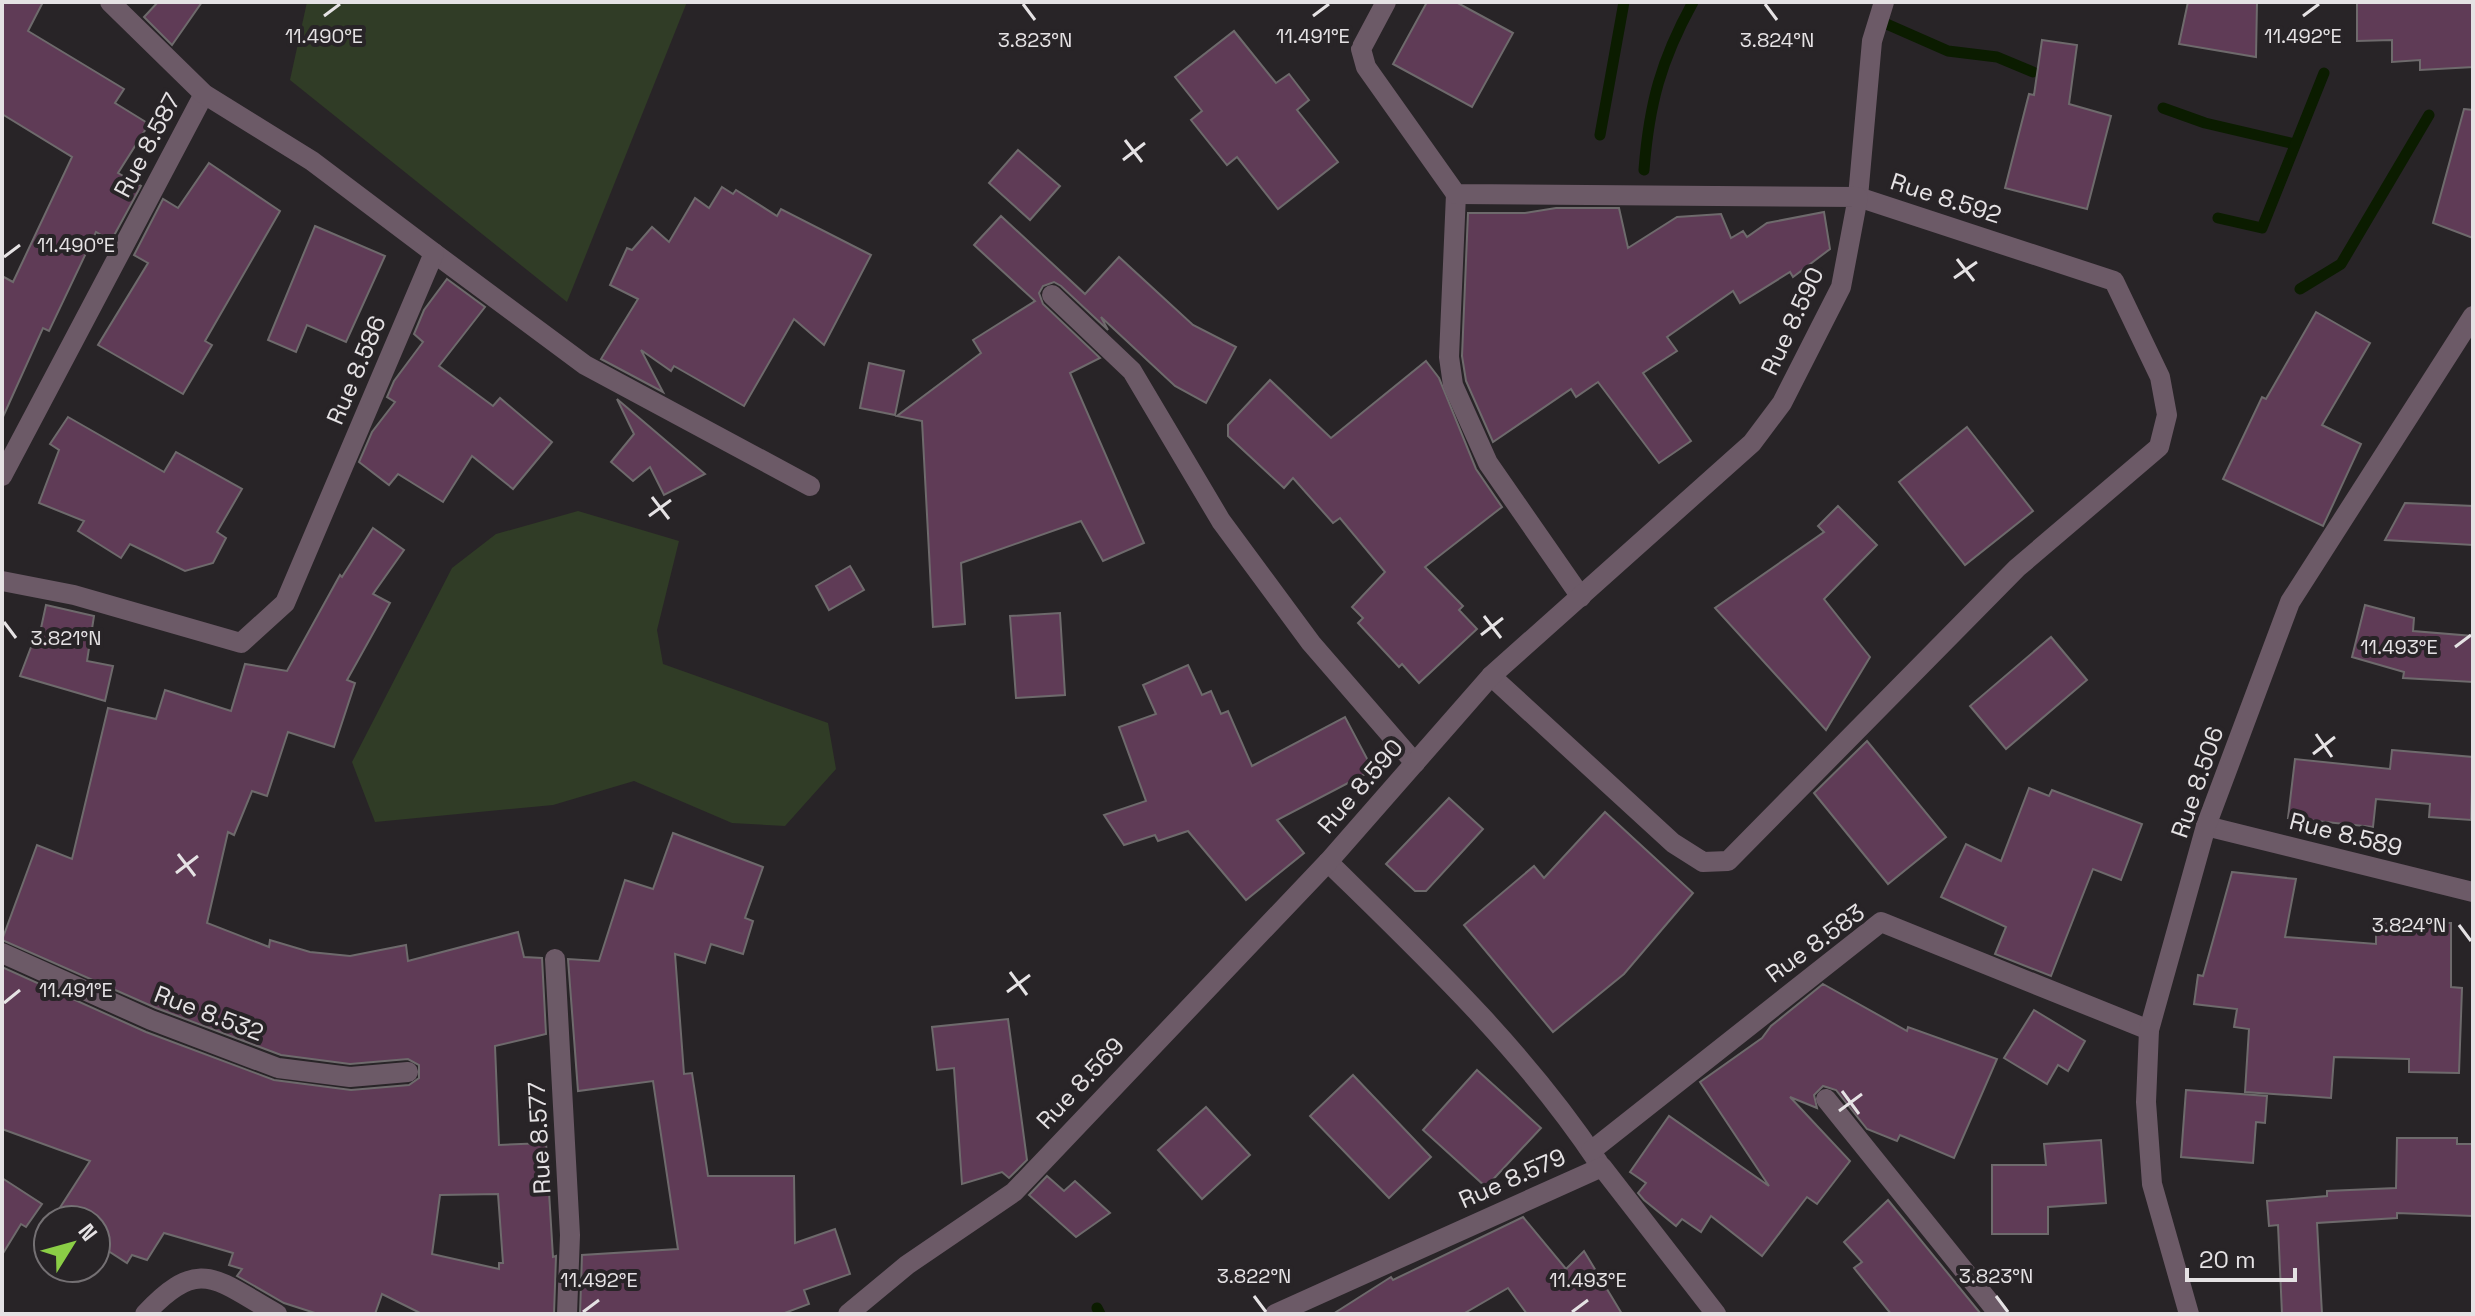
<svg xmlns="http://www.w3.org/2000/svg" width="2475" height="1316" font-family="'Space Grotesk',sans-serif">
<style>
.green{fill:#303c26}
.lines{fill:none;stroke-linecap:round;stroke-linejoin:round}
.stream{stroke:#0b1c00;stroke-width:11}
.building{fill:#5f3b56;stroke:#6e6a6c;stroke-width:2;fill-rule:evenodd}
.minor{stroke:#6c5a67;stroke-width:20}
.ticks{fill:none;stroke:#e5e2e4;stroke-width:3}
.labels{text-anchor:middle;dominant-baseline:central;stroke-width:8;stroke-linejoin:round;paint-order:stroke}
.street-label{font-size:24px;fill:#e5e2e4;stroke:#282427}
.ticks-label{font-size:20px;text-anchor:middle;fill:#e5e2e4;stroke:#282427;stroke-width:8;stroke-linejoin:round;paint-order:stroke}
</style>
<rect width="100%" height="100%" fill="#282427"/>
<g class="green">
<path d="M 307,2 L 687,2 L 567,302 L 290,80 Z"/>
<path d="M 578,511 L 679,541 L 657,630 L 663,664 L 828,723 L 836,769 L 785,826 L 732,823 L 634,781 L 553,805 L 375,822 L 352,762 L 452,568 L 496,534 Z"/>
</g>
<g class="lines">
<g class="stream">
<path d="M 1882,22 L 1948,51 L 1997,57 L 2033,72"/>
<path d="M 2163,108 L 2205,123 L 2295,144"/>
<path d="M 1600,135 L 1624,2"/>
<path d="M 1644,170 C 1649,104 1661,60 1693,2"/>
<path d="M 2218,218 L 2262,228 L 2324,73"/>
<path d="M 2300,289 L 2341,264 L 2429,115"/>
<path d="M 1097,1308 L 1100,1314"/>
</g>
</g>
<g class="building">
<path d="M 2,2 L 43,2 L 28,31 L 124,89 L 115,103 L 149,124 L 118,173 L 141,186 L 111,241 L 96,232 L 49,331 L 43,328 L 2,419 L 2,276 L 13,282 L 72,157 L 2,114 Z"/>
<path d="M 158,2 L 202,2 L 172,45 L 144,17 Z"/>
<path d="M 1427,2 L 1456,2 L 1513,33 L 1472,107 L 1393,64 Z"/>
<path d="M 2188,2 L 2257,2 L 2256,57 L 2179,44 Z"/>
<path d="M 2357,2 L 2473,2 L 2473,67 L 2420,70 L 2420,60 L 2392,62 L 2392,40 L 2357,41 Z"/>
<path d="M 1234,31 L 1276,83 L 1289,74 L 1309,100 L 1297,110 L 1338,162 L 1278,209 L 1237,157 L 1227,165 L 1191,120 L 1202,111 L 1175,77 Z"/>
<path d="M 2042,40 L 2077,45 L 2069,104 L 2111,116 L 2087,209 L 2005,188 L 2029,94 L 2034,95 Z"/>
<path d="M 2464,109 L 2473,110 L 2473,238 L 2433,223 Z"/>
<path d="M 1018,150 L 1060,186 L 1030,220 L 989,183 Z"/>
<path d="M 209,163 L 280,211 L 205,341 L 212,345 L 183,394 L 98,345 L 148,263 L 134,255 L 163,199 L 178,208 Z"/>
<path d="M 722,187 L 733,194 L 736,190 L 777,216 L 781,209 L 871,255 L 824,345 L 794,319 L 744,406 L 674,366 L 671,371 L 641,350 L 663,392 L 601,359 L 638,299 L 610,285 L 627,248 L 632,250 L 652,227 L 669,242 L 695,198 L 709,208 Z"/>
<path d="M 1556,208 L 1619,208 L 1628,248 L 1677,217 L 1721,214 L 1731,238 L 1743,231 L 1747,237 L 1767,223 L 1824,212 L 1830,249 L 1793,277 L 1790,272 L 1740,303 L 1733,291 L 1667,337 L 1677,351 L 1643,373 L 1691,441 L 1659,463 L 1598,382 L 1576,397 L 1571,389 L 1493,442 L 1466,381 L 1462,356 L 1468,213 L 1525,213 Z"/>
<path d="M 1001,216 L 1085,294 L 1119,257 L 1193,325 L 1236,347 L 1206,403 L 1175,386 L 1101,317 L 1108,330 L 1061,286 L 1054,282 L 1043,286 L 1039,293 L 1043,304 L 1100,358 L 1070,373 L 1144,543 L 1103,561 L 1081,521 L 961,563 L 965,624 L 933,627 L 922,421 L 897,416 L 981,353 L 973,340 L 1035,301 L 974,245 Z"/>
<path d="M 315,226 L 385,256 L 346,342 L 307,325 L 296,352 L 268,340 Z"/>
<path d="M 447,279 L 485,307 L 439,366 L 493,406 L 500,398 L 552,442 L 513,489 L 472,456 L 443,502 L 398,474 L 389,485 L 359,462 L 372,432 L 395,402 L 387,397 L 394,381 L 423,342 L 414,334 L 424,310 Z"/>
<path d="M 2316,312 L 2370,343 L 2322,425 L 2361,444 L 2323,526 L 2223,479 L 2262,397 L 2266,399 Z"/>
<path d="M 1426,361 L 1439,378 L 1476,469 L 1502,507 L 1425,567 L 1463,606 L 1459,610 L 1477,629 L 1419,683 L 1402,664 L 1399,667 L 1358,623 L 1363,618 L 1352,607 L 1385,572 L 1340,518 L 1333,523 L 1293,478 L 1284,488 L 1228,436 L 1228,425 L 1270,380 L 1331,438 Z"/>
<path d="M 869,363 L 904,371 L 895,415 L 860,408 Z"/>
<path d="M 617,399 L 705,474 L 664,495 L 650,467 L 633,481 L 611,462 L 634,434 Z"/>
<path d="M 68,417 L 164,472 L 176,452 L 242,489 L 217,532 L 226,538 L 213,563 L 185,571 L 130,544 L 121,558 L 78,531 L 84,521 L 39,503 L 59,450 L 50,444 Z"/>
<path d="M 1967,427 L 2033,511 L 1965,565 L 1899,482 Z"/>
<path d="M 2405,503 L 2473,506 L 2473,545 L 2385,540 Z"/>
<path d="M 1838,506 L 1877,545 L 1824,599 L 1870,657 L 1826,730 L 1715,608 L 1824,532 L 1818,526 Z"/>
<path d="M 373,528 L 404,550 L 373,594 L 390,603 L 347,680 L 355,683 L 334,747 L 288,732 L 267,796 L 252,791 L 234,835 L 228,832 L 207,923 L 269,947 L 270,940 L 310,952 L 350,956 L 406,945 L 408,961 L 518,932 L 524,957 L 542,958 L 546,1034 L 495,1046 L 499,1145 L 546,1143 L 553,1257 L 556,1256 L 554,1314 L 422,1314 L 382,1294 L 375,1314 L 318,1314 L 284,1303 L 237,1276 L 242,1269 L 229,1265 L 233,1253 L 164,1233 L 147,1260 L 132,1255 L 127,1263 L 96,1243 L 96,1220 L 52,1220 L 90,1161 L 2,1129 L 2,967 L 146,1032 L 274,1080 L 351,1090 L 409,1085 L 419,1078 L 419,1065 L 408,1059 L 350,1064 L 281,1055 L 156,1008 L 2,940 L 37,845 L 72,859 L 108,708 L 156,719 L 165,690 L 231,711 L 245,664 L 287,671 L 340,575 L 342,577 ZM 498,1194 L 503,1263 L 499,1263 L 499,1269 L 432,1254 L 440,1195 Z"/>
<path d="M 850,566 L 864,590 L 829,610 L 816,586 Z"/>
<path d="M 46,605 L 94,616 L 87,661 L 113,666 L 105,701 L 20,676 L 33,642 L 38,642 Z"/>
<path d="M 2365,605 L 2414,618 L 2413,631 L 2473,636 L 2473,682 L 2403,678 L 2404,672 L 2352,657 Z"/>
<path d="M 1060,613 L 1065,695 L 1016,698 L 1010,616 Z"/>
<path d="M 2051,637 L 2087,680 L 2006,749 L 1970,706 Z"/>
<path d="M 1188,665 L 1202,695 L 1211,691 L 1221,714 L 1228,711 L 1252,766 L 1345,717 L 1373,770 L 1277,820 L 1304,853 L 1246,900 L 1188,831 L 1158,841 L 1155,835 L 1124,845 L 1104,815 L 1146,801 L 1119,727 L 1156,714 L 1143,685 Z"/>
<path d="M 1867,741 L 1946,837 L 1888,884 L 1814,793 Z"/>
<path d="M 2392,750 L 2473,757 L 2471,820 L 2429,817 L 2430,804 L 2376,799 L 2373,827 L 2288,818 L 2295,759 L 2390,769 Z"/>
<path d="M 2029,788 L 2049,796 L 2052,790 L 2142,824 L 2121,880 L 2093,869 L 2051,976 L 1995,954 L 2006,927 L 1941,897 L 1966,844 L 2001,861 Z"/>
<path d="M 1449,798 L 1483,829 L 1426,891 L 1415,891 L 1386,864 Z"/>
<path d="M 1605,812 L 1693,893 L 1624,974 L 1553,1032 L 1464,925 L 1534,866 L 1544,878 Z"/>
<path d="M 673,833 L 763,867 L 745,918 L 753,921 L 743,954 L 711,944 L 705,963 L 675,954 L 684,1074 L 692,1073 L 708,1176 L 794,1176 L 795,1243 L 835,1229 L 850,1274 L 804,1290 L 809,1304 L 782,1314 L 580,1314 L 582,1255 L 678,1249 L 653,1081 L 578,1091 L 568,959 L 599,961 L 625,880 L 653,889 Z"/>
<path d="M 2232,872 L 2296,879 L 2285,937 L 2376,944 L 2376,923 L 2451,923 L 2451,987 L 2462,988 L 2459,1073 L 2409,1072 L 2409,1059 L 2334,1057 L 2331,1098 L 2245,1092 L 2249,1029 L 2234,1027 L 2237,1009 L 2194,1004 L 2198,975 L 2203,976 Z"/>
<path d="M 1823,984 L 1907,1031 L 1908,1027 L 1997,1059 L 1954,1158 L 1900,1135 L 1897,1141 L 1867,1129 L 1836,1090 L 1823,1086 L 1814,1095 L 1817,1108 L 1790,1097 L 1850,1161 L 1817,1204 L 1807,1197 L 1762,1256 L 1711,1216 L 1701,1232 L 1682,1219 L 1676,1226 L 1644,1200 L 1638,1193 L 1646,1183 L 1630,1172 L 1669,1116 L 1769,1186 L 1700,1082 L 1762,1038 L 1771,1026 Z"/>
<path d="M 2034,1010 L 2085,1041 L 2068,1071 L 2058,1065 L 2047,1084 L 2004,1058 Z"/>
<path d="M 1008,1019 L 1027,1160 L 1009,1178 L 1002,1172 L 962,1184 L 954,1068 L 937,1070 L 932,1027 Z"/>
<path d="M 1477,1070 L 1541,1128 L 1486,1187 L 1423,1130 Z"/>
<path d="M 1353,1075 L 1431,1157 L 1389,1198 L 1310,1116 Z"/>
<path d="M 2186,1090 L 2267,1096 L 2265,1123 L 2256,1122 L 2253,1163 L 2181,1157 Z"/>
<path d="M 1206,1107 L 1250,1155 L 1202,1199 L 1158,1150 Z"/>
<path d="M 2397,1138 L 2457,1138 L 2457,1144 L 2473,1144 L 2473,1216 L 2397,1213 L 2397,1218 L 2317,1223 L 2322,1314 L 2282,1314 L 2278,1225 L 2269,1226 L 2267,1201 L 2327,1196 L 2327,1191 L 2396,1188 Z"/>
<path d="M 2101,1140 L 2106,1203 L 2048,1207 L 2048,1234 L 1992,1234 L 1992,1165 L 2046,1165 L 2044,1144 Z"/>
<path d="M 1047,1176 L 1064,1191 L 1075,1181 L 1110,1213 L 1076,1237 L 1029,1195 Z"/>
<path d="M 2,1178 L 42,1204 L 26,1227 L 21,1224 L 2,1255 Z"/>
<path d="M 1888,1200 L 1981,1314 L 1891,1314 L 1854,1268 L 1862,1262 L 1844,1242 Z"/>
<path d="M 1523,1217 L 1566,1269 L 1584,1251 L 1622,1314 L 1527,1314 L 1508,1288 L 1463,1314 L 1333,1314 L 1391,1277 L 1393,1280 Z"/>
</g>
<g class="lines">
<g class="minor">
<path d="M 1456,194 L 1449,357 L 1453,385 L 1488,463 L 1581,597"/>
<path d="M 434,253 L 585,365 L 810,486"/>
<path d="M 1052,295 L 1132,371 L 1221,521 L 1311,643 L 1415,763"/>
<path d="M 2,476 L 204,94"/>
<path d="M 2,581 L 74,595 L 241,643 L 285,603 L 434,253 L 312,161 L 204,94 L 110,2"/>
<path d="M 1491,676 L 1673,843 L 1703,862 L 1728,861 L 2017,568 L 2159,447 L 2167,415 L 2160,377 L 2114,281 L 1858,197 L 1872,41 L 1884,2"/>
<path d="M 2206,826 L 2473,892"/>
<path d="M 1328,862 C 1424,956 1523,1049 1598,1162"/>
<path d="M 2,953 L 151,1020 L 278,1068 L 350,1077 L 408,1072"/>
<path d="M 555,959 L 570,1235 L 567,1314"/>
<path d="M 1826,1099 L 1999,1314"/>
<path d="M 1591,1151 L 1881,922 L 2149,1030"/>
<path d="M 145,1314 C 200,1255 216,1280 277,1314"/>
<path d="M 848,1314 L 907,1265 L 1014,1192 L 1328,862 L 1491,676 L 1752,443 L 1782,403 L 1841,287 L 1858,197 L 1456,194 L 1366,67 L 1361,49 L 1386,2"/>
<path d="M 1275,1314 L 1602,1167 L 1716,1314"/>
<path d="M 2189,1314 L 2152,1184 L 2146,1102 L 2149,1030 L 2206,826 L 2290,602 L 2473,316"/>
</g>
</g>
<path class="ticks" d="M 1023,4 L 1035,20M 1765,4 L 1777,20M 324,16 L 340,4M 1313,16 L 1329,4M 2303,16 L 2319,4M 1125,140 L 1142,162M 1123,160 L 1145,143M 4,257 L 20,245M 1957,259 L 1974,281M 1954,278 L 1977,262M 652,497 L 669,519M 649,516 L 671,500M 1484,616 L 1501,638M 4,622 L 16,638M 1481,635 L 1503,618M 2455,647 L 2471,635M 2316,734 L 2332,757M 2313,754 L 2335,737M 178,854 L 195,876M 176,873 L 198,856M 2459,925 L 2471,941M 1010,972 L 1027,995M 1007,992 L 1030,975M 4,1003 L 20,990M 1842,1091 L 1859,1114M 1839,1111 L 1862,1094M 1254,1296 L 1266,1312M 1996,1296 L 2008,1312M 583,1312 L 599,1300M 1572,1312 L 1588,1300"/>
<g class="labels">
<g class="street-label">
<text transform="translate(147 145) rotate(-62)">Rue 8.587</text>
<text transform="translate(1946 198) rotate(18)">Rue 8.592</text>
<text transform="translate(1792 321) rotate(-65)">Rue 8.590</text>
<text transform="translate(356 370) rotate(-67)">Rue 8.586</text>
<text transform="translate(2197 782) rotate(-71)">Rue 8.506</text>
<text transform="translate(1360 786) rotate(-49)">Rue 8.590</text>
<text transform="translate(2346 834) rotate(14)">Rue 8.589</text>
<text transform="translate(1815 943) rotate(-36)">Rue 8.583</text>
<text transform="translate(209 1013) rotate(21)">Rue 8.532</text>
<text transform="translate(1080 1083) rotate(-47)">Rue 8.569</text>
<text transform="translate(539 1138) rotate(-93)">Rue 8.577</text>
<text transform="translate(1512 1178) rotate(-24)">Rue 8.579</text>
</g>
</g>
<g class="ticks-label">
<text x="324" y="43">11.490°E</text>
<text x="1313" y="43">11.491°E</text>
<text x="2303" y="43">11.492°E</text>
<text x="1035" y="47">3.823°N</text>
<text x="1777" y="47">3.824°N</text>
<text x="76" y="252">11.490°E</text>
<text x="66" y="645">3.821°N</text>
<text x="2399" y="654">11.493°E</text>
<text x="2409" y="932">3.824°N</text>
<text x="76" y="997">11.491°E</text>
<text x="1254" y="1283">3.822°N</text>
<text x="1996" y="1283">3.823°N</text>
<text x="599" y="1287">11.492°E</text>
<text x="1588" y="1287">11.493°E</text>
</g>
<rect width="2475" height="1316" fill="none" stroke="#e5e2e4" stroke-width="8"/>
<g transform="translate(72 1244) rotate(53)"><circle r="38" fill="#282427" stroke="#747073" stroke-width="2"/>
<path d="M0-6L14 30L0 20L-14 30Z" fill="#8bce46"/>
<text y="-12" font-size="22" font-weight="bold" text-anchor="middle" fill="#e5e2e4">N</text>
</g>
<path d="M2187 1268v12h108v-12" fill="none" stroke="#e5e2e4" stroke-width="4"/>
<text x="2199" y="1268" font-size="24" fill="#e5e2e4" stroke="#282427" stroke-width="6" paint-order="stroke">20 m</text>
</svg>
